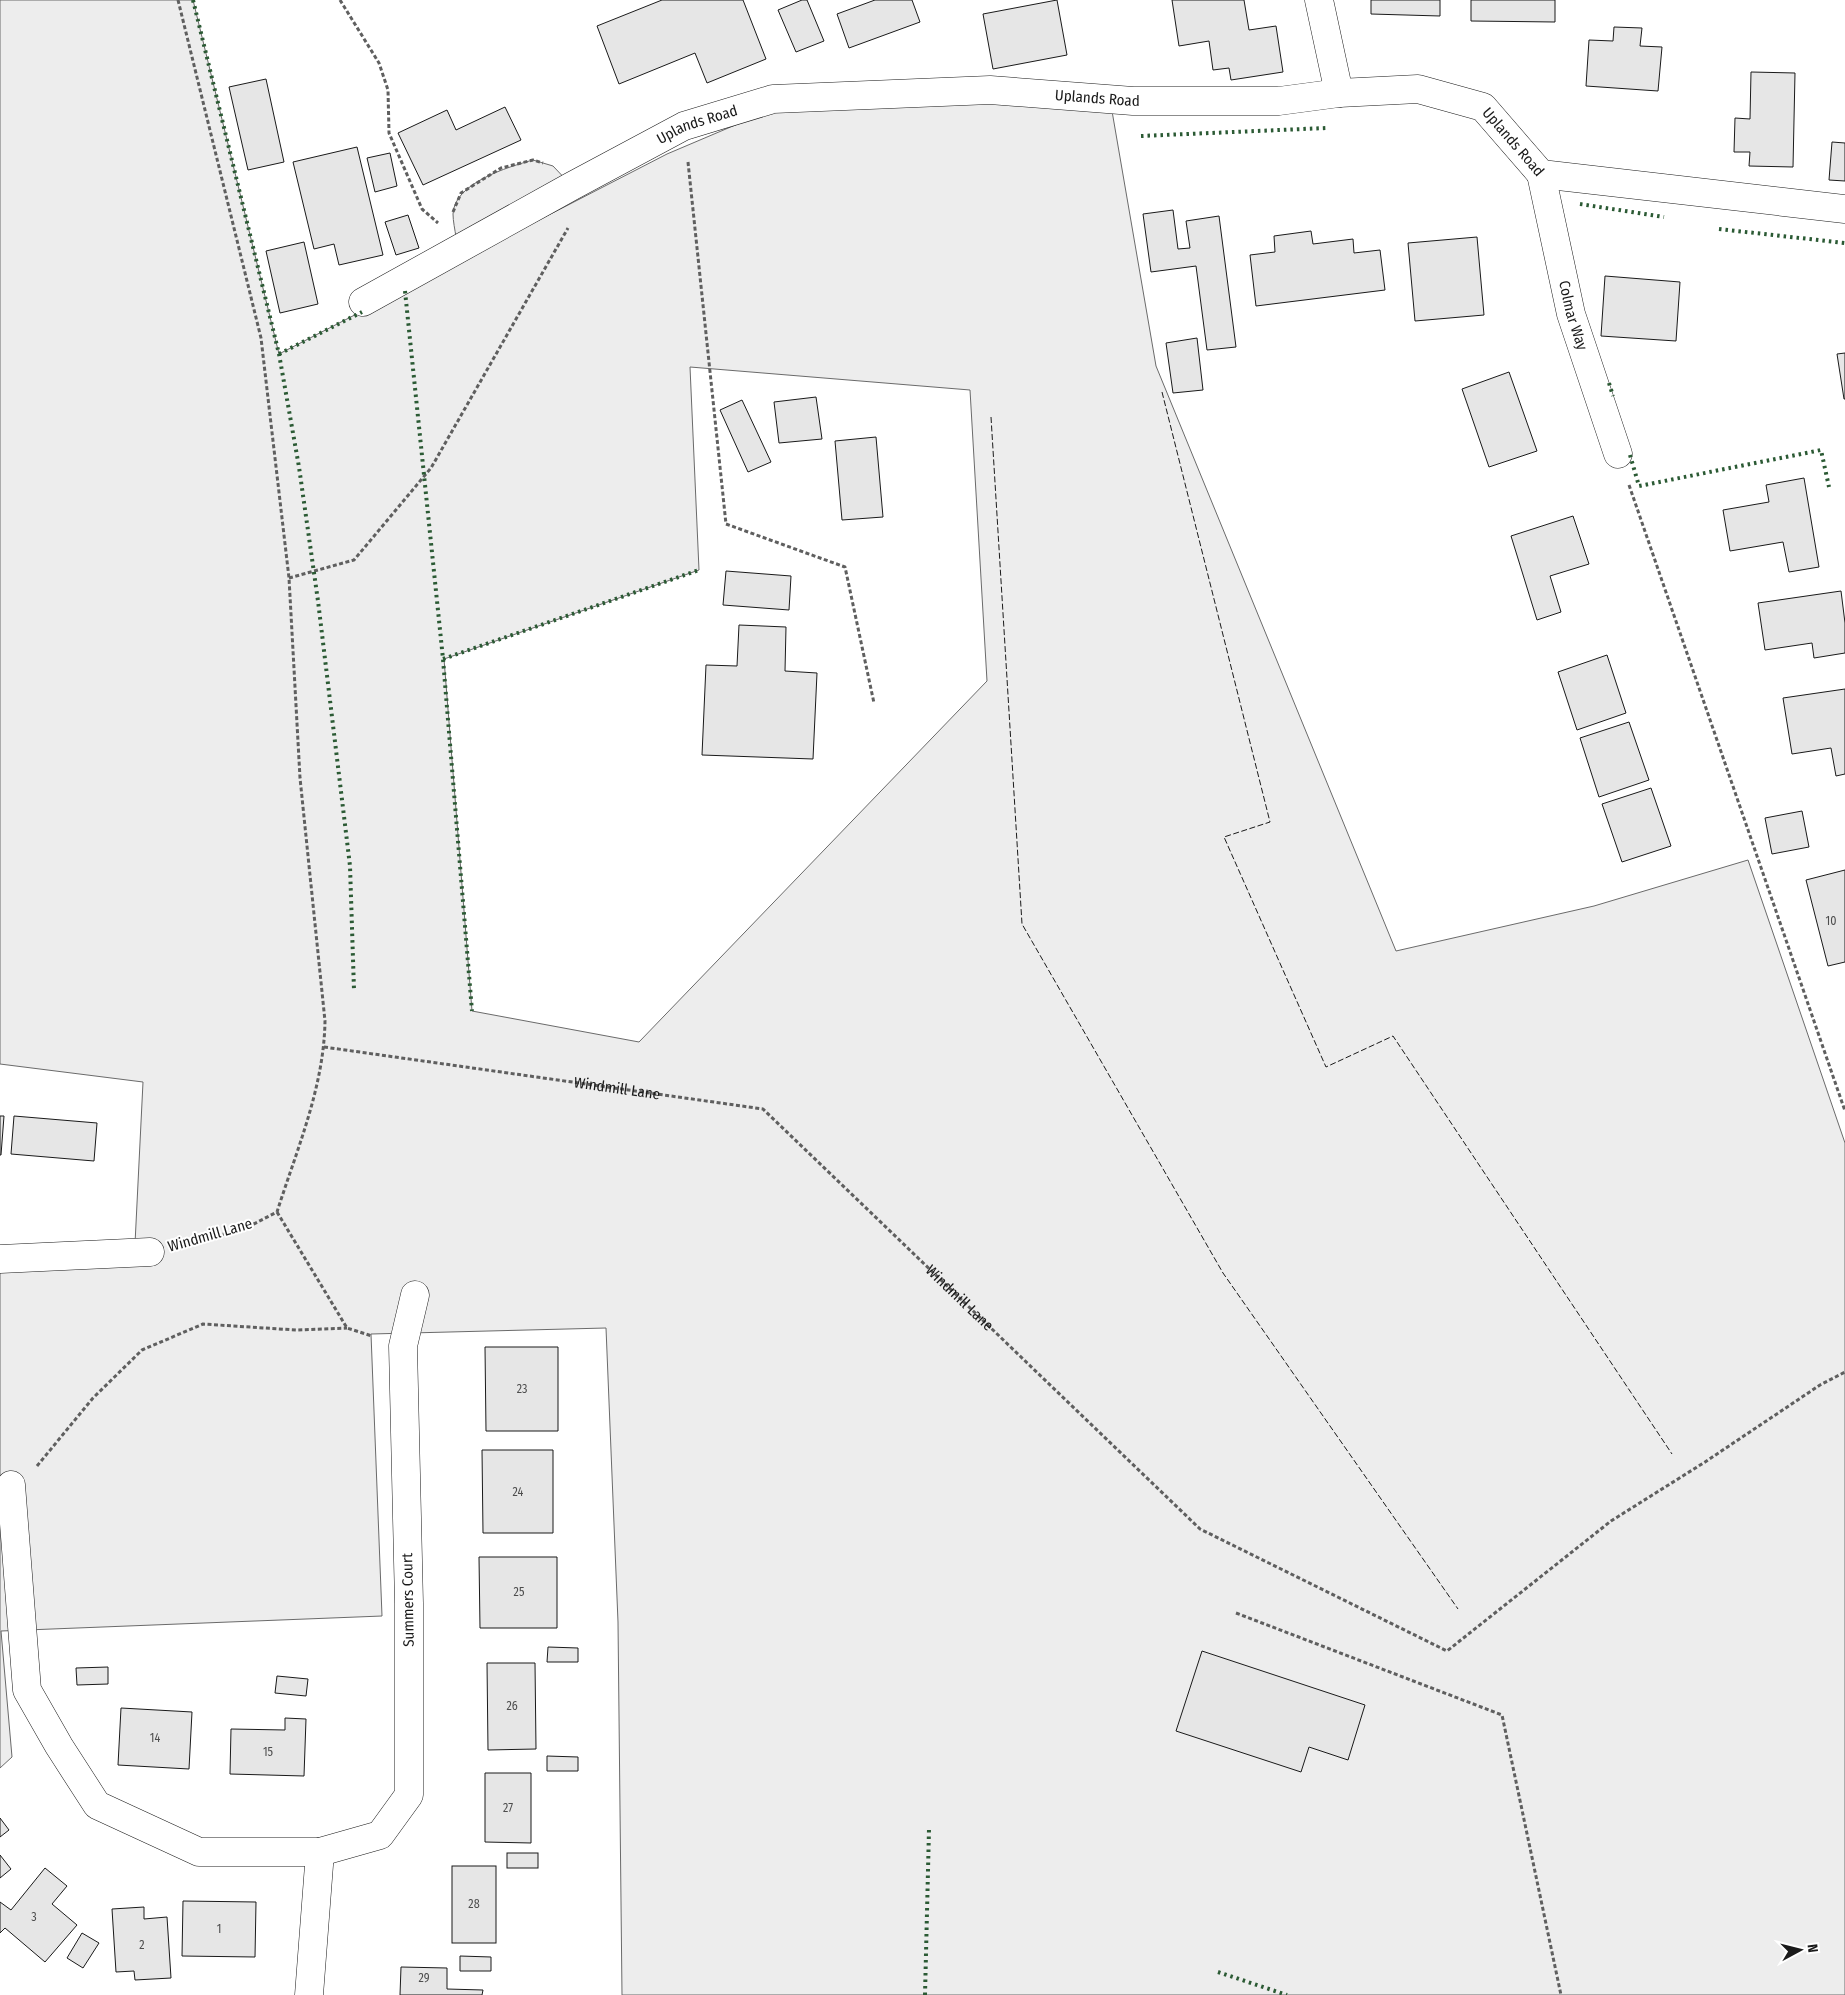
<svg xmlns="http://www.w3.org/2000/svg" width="1845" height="1995" font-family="'Fira Sans Condensed',sans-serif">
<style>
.green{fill:#ededed;stroke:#6a6a6a;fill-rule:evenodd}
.building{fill:#e6e6e6;stroke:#1a1a1a}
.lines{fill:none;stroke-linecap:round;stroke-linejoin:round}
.minor-casing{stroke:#1a1a1a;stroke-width:29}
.path{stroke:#5f5f5f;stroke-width:3;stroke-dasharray:4 2.5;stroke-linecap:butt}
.minor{stroke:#fff;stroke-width:28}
.hedge{stroke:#2b5a34;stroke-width:4;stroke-dasharray:2.5 4;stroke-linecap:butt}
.fence{stroke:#1a1a1a;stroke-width:1;stroke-dasharray:6 2.5;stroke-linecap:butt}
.labels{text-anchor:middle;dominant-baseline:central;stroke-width:4;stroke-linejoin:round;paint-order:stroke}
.number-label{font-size:12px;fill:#4d4d4d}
.street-label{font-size:15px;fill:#1a1a1a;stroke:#fff}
</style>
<rect width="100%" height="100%" fill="#fff"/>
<g class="green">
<path d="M 0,0 L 193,0 L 279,354 L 667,154 L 773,109 L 989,99 L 1112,111 L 1156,366 L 1396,951 L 1594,906 L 1748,860 L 1845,1143 L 1845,1995 L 622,1995 L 618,1622 L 606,1328 L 371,1334 L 382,1616 L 1,1631 L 12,1757 L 0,1768 L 0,1272 L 134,1264 L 143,1082 L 0,1064 ZM 690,367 L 970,390 L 987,681 L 639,1042 L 472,1011 L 444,659 L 699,570 Z"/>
<path d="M 533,160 L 553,166 L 572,186 L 456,237 C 455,230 453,221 453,214 C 454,183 508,167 533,160 Z"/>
</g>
<g class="building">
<path d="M 662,0 L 743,0 L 766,59 L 707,83 L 695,53 L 619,84 L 597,26 Z"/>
<path d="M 802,0 L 807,0 L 824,41 L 796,52 L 778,10 Z"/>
<path d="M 875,0 L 912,0 L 920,22 L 849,48 L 837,14 Z"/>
<path d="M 1057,0 L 1067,55 L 993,69 L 983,14 Z"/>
<path d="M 1172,0 L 1244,0 L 1249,30 L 1276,26 L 1283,72 L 1231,80 L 1229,68 L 1213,70 L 1209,41 L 1179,46 Z"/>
<path d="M 1371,0 L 1440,0 L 1440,16 L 1371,14 Z"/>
<path d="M 1471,0 L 1555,0 L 1555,22 L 1471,21 Z"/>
<path d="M 1614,27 L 1642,28 L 1640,46 L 1662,47 L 1658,91 L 1586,86 L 1589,40 L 1613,41 Z"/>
<path d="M 1751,72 L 1795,73 L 1793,167 L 1749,166 L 1750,152 L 1734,152 L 1735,118 L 1750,119 Z"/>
<path d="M 266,79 L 284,162 L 248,170 L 229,87 Z"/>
<path d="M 505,107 L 521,140 L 423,185 L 398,133 L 447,110 L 456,130 Z"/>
<path d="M 1832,142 L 1845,143 L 1845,181 L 1829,180 Z"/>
<path d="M 357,147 L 383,255 L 339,265 L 334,244 L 314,249 L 293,162 Z"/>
<path d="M 390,153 L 397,186 L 375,192 L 367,158 Z"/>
<path d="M 1173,210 L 1178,249 L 1190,248 L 1186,221 L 1219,216 L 1236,347 L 1207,350 L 1196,266 L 1151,272 L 1143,214 Z"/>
<path d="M 408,215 L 419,248 L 396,255 L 385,222 Z"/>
<path d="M 1311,231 L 1313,244 L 1353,239 L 1354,253 L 1380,250 L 1385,290 L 1256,306 L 1250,255 L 1275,252 L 1274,236 Z"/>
<path d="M 1477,237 L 1484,315 L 1415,321 L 1408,243 Z"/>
<path d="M 304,242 L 318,304 L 280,313 L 266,251 Z"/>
<path d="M 1605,276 L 1680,282 L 1676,341 L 1601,336 Z"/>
<path d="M 1197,338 L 1203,390 L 1173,393 L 1166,343 Z"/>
<path d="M 1845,353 L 1845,399 L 1844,399 L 1837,354 Z"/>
<path d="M 1509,372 L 1537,451 L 1489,467 L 1462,389 Z"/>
<path d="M 816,397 L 822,439 L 779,443 L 774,402 Z"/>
<path d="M 742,400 L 771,462 L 748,472 L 720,410 Z"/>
<path d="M 876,437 L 883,517 L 842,520 L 835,441 Z"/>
<path d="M 1804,478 L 1819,567 L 1789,572 L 1783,542 L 1730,551 L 1723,510 L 1769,502 L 1766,485 Z"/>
<path d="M 1573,516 L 1589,564 L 1550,576 L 1561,612 L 1537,620 L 1511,536 Z"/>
<path d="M 726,571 L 791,576 L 789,610 L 723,605 Z"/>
<path d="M 1841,591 L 1845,623 L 1845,653 L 1814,658 L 1812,643 L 1765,650 L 1758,603 Z"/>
<path d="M 739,625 L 786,627 L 785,671 L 817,673 L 813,759 L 702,755 L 706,665 L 737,666 Z"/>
<path d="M 1607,655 L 1626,713 L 1577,730 L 1558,672 Z"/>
<path d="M 1845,689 L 1845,774 L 1836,776 L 1831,748 L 1792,754 L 1783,698 Z"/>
<path d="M 1629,722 L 1649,780 L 1599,797 L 1580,738 Z"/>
<path d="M 1651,788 L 1671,846 L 1622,862 L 1602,804 Z"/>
<path d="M 1802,811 L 1809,847 L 1772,854 L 1765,818 Z"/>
<path d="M 1845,870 L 1845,962 L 1828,966 L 1806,880 Z"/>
<path d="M 0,1116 L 4,1116 L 1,1155 L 0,1155 Z"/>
<path d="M 14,1116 L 97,1123 L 94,1161 L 11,1154 Z"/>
<path d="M 485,1347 L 558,1347 L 558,1431 L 486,1431 Z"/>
<path d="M 482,1450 L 553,1450 L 553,1533 L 483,1533 Z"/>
<path d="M 479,1557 L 557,1557 L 557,1628 L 480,1628 Z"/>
<path d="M 548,1647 L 578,1648 L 578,1662 L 547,1662 Z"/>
<path d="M 1202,1651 L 1365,1705 L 1348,1760 L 1309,1747 L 1301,1772 L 1176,1731 Z"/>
<path d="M 487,1663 L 535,1663 L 536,1749 L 488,1750 Z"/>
<path d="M 108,1667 L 108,1684 L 77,1685 L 76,1668 Z"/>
<path d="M 277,1676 L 308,1679 L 306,1696 L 275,1693 Z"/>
<path d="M 121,1708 L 192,1712 L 189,1769 L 118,1765 Z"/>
<path d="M 285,1718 L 306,1719 L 304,1776 L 230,1774 L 231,1729 L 285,1730 Z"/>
<path d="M 547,1756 L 578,1757 L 578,1771 L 547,1771 Z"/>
<path d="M 485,1773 L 531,1773 L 531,1843 L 485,1842 Z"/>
<path d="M 0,1818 L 9,1830 L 0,1837 Z"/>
<rect x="507" y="1853" width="31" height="15"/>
<path d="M 0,1855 L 11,1869 L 0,1878 Z"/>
<rect x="452" y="1866" width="44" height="77"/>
<path d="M 45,1868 L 67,1886 L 52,1904 L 77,1925 L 45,1962 L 5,1928 L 0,1933 L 0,1902 L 11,1910 Z"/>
<path d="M 183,1901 L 256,1902 L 255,1957 L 182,1956 Z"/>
<path d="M 144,1907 L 144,1919 L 167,1917 L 171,1978 L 135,1980 L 134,1971 L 116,1972 L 112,1909 Z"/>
<path d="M 82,1933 L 99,1943 L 83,1968 L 67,1958 Z"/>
<path d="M 460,1956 L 491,1957 L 491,1971 L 460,1971 Z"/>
<path d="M 401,1967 L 447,1968 L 447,1989 L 483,1990 L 482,1995 L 400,1995 Z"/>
</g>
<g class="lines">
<defs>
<g id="minor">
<path d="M 1319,0 L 1339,93"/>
<path id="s2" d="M 1541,174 L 1571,314 L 1618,454"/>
<path id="s3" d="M 363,302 L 572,186 L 684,126 L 773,99 L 990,90 L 1133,101 L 1279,101 L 1339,93 L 1418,89 L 1483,107 L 1541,174 L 1845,209"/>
<path d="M 0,1259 L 150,1252"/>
<path d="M 11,1485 L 27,1690 L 59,1746 L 97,1805 L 199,1852 L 320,1852 L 309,1995"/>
<path d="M 320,1852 L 380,1835 L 409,1795 L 409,1603 L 403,1346 L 415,1295"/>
</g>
</defs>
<use href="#minor" class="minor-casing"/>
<g class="path">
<path d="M 178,0 L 261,338 L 289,578 L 300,778 L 325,1021 C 324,1087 297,1149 277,1212 L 244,1229 L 183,1244"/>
<path d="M 340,0 L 379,63 L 388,90 L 389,133 L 422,209 L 438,223"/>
<path d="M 688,162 L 726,524 L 845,567 L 874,703"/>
<path d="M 453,212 L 461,193 L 501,168 L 533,160 L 543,163"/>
<path d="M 1629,485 L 1845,1111"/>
<path d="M 289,578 L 354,560 L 431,468 L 568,228"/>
<path id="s1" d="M 324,1047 L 763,1109 L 1200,1529 L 1447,1651 L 1611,1521 L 1705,1462 L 1820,1385 L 1845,1372"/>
<path d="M 277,1212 L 347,1328 L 372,1336"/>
<path d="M 37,1466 L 93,1398 L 142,1350 L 203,1324 L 296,1330 L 347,1328"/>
<path d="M 1236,1613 L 1502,1715 L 1561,1995"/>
</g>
<use href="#minor" class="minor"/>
<g class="hedge">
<path d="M 193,0 L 279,354 L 299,467 L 318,601 L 350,866 L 354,990"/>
<path d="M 1141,136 L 1326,128"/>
<path d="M 1580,204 L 1664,217"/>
<path d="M 1719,229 L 1845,243"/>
<path d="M 405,291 L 443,659 L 472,1011"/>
<path d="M 279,354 L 362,312"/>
<path d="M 1609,383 L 1613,396"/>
<path d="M 1630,455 L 1639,486 L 1821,450 L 1829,487"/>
<path d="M 443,659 L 699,570"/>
<path d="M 1218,1972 L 1287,1995"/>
<path d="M 925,1995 L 929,1829"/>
</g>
<g class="fence">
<path d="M 1162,392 L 1270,822 L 1224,837 L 1326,1067 L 1393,1036 L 1672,1454"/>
<path d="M 991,417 L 1022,924 L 1223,1273 L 1458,1609"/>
</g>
</g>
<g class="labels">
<g class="number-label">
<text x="1831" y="921">10</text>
<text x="522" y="1389">23</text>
<text x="518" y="1492">24</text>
<text x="519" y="1592">25</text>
<text x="512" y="1706">26</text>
<text x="155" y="1738">14</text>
<text x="268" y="1752">15</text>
<text x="508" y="1808">27</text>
<text x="474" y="1904">28</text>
<text x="34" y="1917">3</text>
<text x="219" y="1929">1</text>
<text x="142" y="1945">2</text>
<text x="424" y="1978">29</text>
</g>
<g class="street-label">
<text stroke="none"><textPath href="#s3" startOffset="784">Uplands Road</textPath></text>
<text stroke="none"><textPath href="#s3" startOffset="379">Uplands Road</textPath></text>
<text stroke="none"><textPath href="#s3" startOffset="1219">Uplands Road</textPath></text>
<text stroke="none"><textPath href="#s2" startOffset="145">Colmar Way</textPath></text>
<text stroke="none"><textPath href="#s1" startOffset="296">Windmill Lane</textPath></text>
<text transform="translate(210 1235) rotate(-16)">Windmill Lane</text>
<text stroke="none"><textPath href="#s1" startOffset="716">Windmill Lane</textPath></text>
<text transform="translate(408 1600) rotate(-91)">Summers Court</text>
</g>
</g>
<g transform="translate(1800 1950) rotate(83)" stroke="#ffffff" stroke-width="4" paint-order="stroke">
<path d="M0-4L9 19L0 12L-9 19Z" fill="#1a1a1a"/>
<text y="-8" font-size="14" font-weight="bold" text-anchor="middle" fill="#1a1a1a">N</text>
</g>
</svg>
